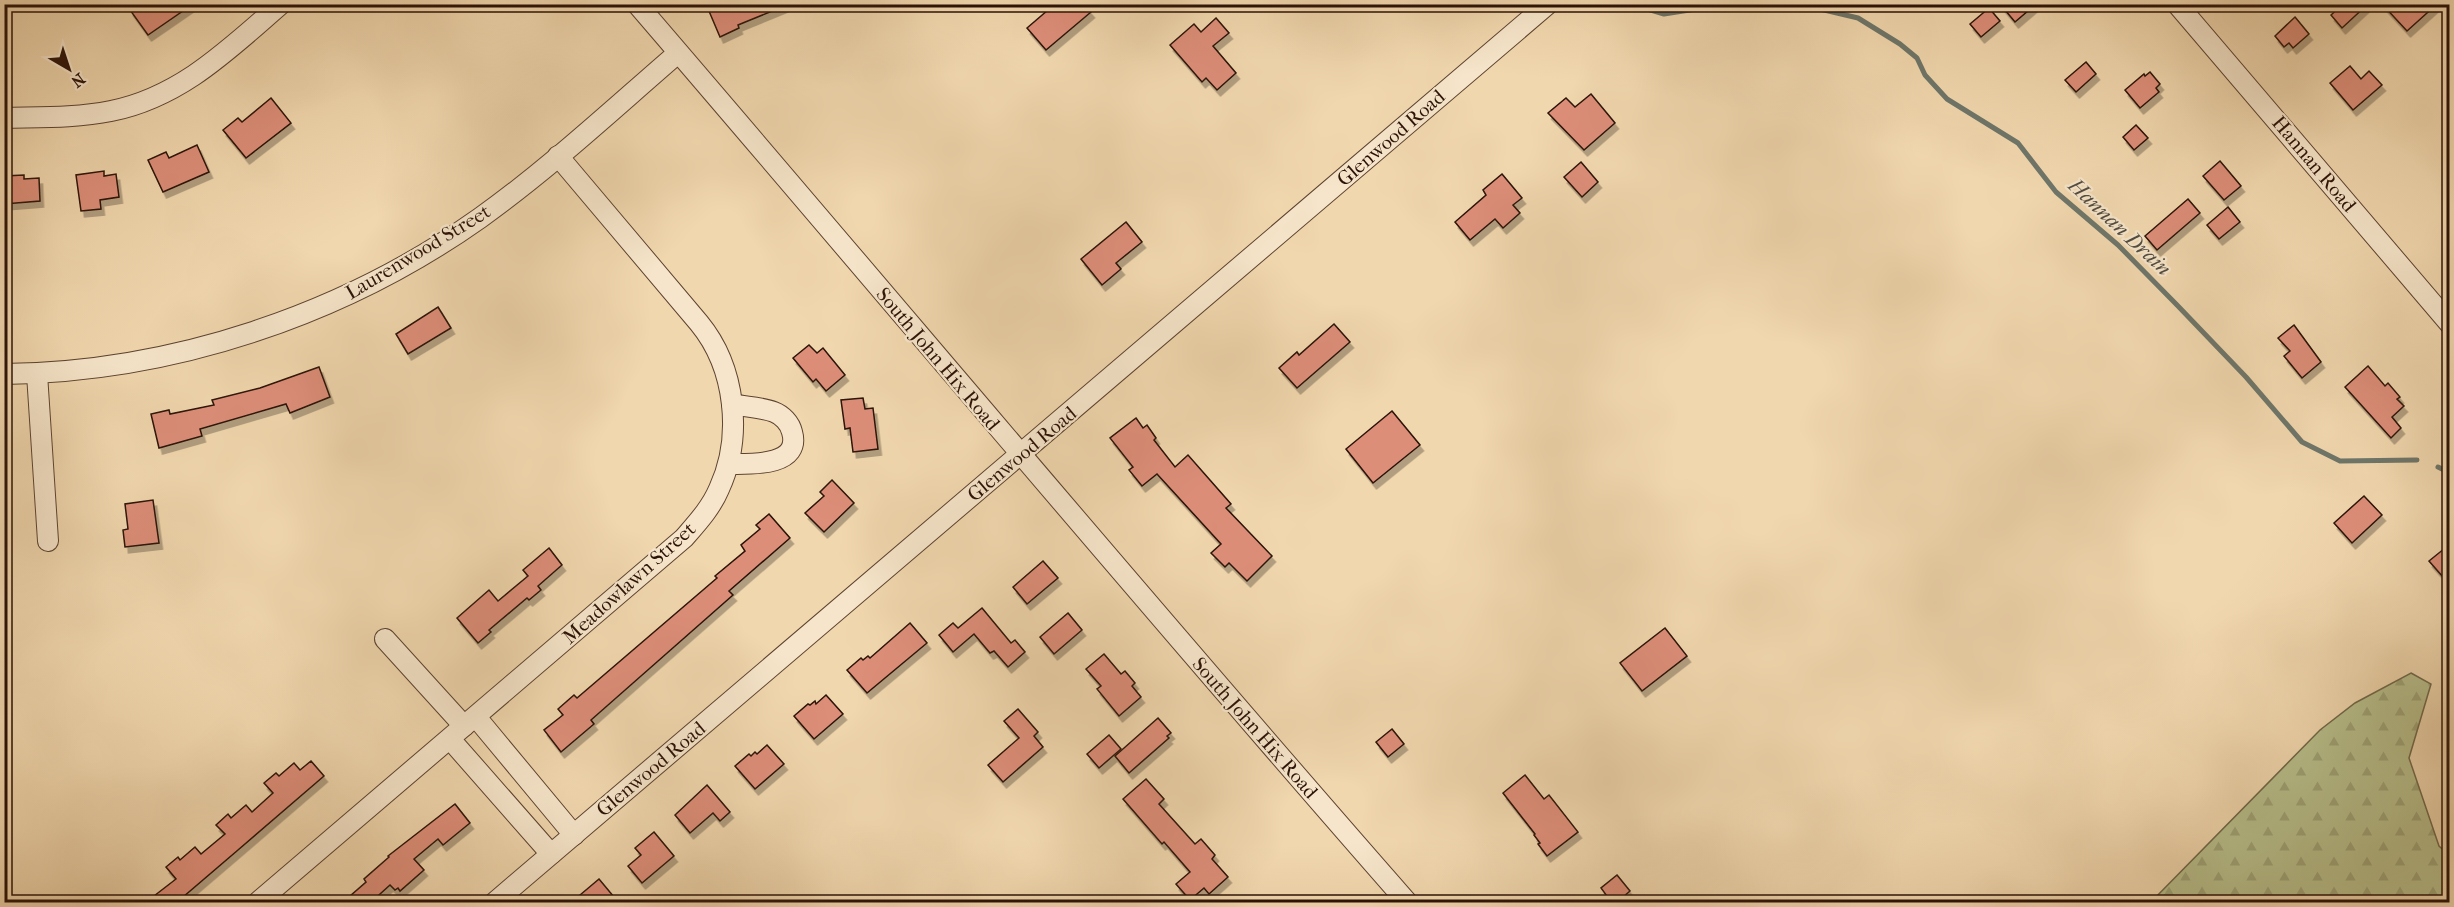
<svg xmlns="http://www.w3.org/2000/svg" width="2454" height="907" font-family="'IM FELL French Canon',serif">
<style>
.forest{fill:url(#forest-firs);stroke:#71684a;stroke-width:1.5}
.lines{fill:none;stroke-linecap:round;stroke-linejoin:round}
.stream{stroke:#6e766a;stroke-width:5}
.building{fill:#dd8e79;stroke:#2b1207;stroke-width:1.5;filter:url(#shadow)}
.minor-casing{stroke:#5c4331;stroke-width:22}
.minor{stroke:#f6e5ca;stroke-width:20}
.labels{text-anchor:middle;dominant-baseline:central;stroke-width:4.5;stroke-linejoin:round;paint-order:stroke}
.street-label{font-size:20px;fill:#2b1207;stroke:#f6e5ca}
.water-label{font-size:21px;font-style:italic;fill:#524c41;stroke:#f6e5ca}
</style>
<defs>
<pattern id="forest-firs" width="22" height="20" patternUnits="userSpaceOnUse" patternTransform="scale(1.5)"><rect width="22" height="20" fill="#b7bf8c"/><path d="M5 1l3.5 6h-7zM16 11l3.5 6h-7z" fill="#9ea377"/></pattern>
<filter id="shadow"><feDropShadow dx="3.5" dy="6" stdDeviation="0" flood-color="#0004"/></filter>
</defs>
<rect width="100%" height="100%" fill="#f1d7ae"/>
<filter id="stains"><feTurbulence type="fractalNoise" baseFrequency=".00333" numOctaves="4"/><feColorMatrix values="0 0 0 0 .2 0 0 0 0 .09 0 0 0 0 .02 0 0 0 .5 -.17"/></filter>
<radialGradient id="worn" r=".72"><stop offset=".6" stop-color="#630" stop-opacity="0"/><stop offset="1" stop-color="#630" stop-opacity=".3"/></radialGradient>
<path class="forest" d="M 2411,673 L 2431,684 L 2409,758 L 2439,846 L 2449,855 L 2449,902 L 2151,902 L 2320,730 L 2355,703 Z"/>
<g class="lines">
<g class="stream">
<path d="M 1631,4 L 1664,14 L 1728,4"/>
<path d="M 1799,4 L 1858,18 L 1900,44 L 1917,58 L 1925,75 L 1947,99 L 2018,143 L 2056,192 L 2118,245 L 2177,305 L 2246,377 L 2302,442 L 2340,461 L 2417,460"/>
<path d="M 2438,467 L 2450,473"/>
</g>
</g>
<g class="building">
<path d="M 138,4 L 193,4 L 148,35 L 130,10 Z"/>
<path d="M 706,4 L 787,4 L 787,5 L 738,25 L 739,28 L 720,37 Z"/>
<path d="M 1055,4 L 1084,4 L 1091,12 L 1046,50 L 1027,28 Z"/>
<path d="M 2000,4 L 2036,4 L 2015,22 Z"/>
<path d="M 2343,4 L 2368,4 L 2342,28 L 2331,15 Z"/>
<path d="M 2382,4 L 2437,4 L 2407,31 Z"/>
<path d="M 1989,8 L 2000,21 L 1981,37 L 1970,24 Z"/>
<path d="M 2295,17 L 2309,34 L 2293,48 L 2289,43 L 2284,47 L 2275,36 Z"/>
<path d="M 1216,18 L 1229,33 L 1213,46 L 1236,73 L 1217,90 L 1206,78 L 1202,82 L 1170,45 L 1194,24 L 1201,32 Z"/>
<path d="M 2086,62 L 2096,74 L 2076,92 L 2065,80 Z"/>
<path d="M 2350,66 L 2361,79 L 2369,71 L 2382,85 L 2353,110 L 2330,83 Z"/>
<path d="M 2150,72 L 2160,84 L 2156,88 L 2159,92 L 2140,108 L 2125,90 L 2144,74 L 2145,76 Z"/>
<path d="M 1591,94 L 1615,123 L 1584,150 L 1548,113 L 1566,98 L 1575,107 Z"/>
<path d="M 271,98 L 291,123 L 246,158 L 223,130 L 238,118 L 242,122 Z"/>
<path d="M 2136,125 L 2148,138 L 2134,150 L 2123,137 Z"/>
<path d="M 197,145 L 209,172 L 163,192 L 148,160 L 166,152 L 169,158 Z"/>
<path d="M 2220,161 L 2241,186 L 2224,200 L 2203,176 Z"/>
<path d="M 1581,162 L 1598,182 L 1582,197 L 1564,177 Z"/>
<path d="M 104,171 L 104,176 L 116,174 L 119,197 L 100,200 L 101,209 L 81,211 L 76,175 Z"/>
<path d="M 1502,174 L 1522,198 L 1513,205 L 1520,213 L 1503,228 L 1495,219 L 1470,240 L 1455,222 L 1486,195 L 1483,190 Z"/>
<path d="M 24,175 L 24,179 L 39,178 L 40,201 L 4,204 L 4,176 Z"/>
<path d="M 2188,199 L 2200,213 L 2157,250 L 2145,236 Z"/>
<path d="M 2228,207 L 2240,222 L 2219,239 L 2207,225 Z"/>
<path d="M 1126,222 L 1142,242 L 1116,263 L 1121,269 L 1102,285 L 1081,259 Z"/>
<path d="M 438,307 L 451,328 L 408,354 L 396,334 Z"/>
<path d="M 1334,324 L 1350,342 L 1297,388 L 1279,368 L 1297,352 L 1299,355 Z"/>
<path d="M 2294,325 L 2321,362 L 2302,378 L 2284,356 L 2290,351 L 2278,338 Z"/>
<path d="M 809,345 L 817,353 L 823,348 L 845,375 L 826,391 L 816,379 L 813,382 L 793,358 Z"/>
<path d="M 2368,366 L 2385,386 L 2388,383 L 2400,397 L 2397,399 L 2404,406 L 2392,417 L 2401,428 L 2391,438 L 2345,387 Z"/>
<path d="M 319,367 L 330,397 L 290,413 L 286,404 L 200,429 L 202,436 L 159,448 L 151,414 L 169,410 L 170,414 L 214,405 L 212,400 L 260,388 Z"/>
<path d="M 863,398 L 865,409 L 873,408 L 878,449 L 853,452 L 850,428 L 845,429 L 841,400 Z"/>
<path d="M 1392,411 L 1420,445 L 1373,483 L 1346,449 Z"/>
<path d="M 1136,418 L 1143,428 L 1147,425 L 1156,438 L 1154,440 L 1175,467 L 1188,455 L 1231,504 L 1226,508 L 1272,556 L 1247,581 L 1229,563 L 1225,567 L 1211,553 L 1221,544 L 1157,474 L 1142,486 L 1129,470 L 1133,467 L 1110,438 Z"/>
<path d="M 832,480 L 854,503 L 824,532 L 805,513 L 824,496 L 820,492 Z"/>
<path d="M 2364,496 L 2382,515 L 2352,543 L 2334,523 Z"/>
<path d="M 153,500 L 159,543 L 125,547 L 123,530 L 128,529 L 125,504 Z"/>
<path d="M 769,514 L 790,538 L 729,591 L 733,595 L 591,720 L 594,724 L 561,752 L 544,730 L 563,715 L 558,709 L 574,695 L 577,698 L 717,578 L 715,576 L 745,551 L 741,545 L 760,529 L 756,525 Z"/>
<path d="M 2450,544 L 2450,585 L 2429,561 Z"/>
<path d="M 549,548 L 562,565 L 538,586 L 541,590 L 529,600 L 527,598 L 489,630 L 491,632 L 478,643 L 457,618 L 489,590 L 498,601 L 528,576 L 523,570 Z"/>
<path d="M 1043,561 L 1058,578 L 1027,604 L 1013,587 Z"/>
<path d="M 982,608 L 1011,643 L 1015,640 L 1025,652 L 1008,667 L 994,651 L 990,653 L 974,634 L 953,652 L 939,635 L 953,623 L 958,628 Z"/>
<path d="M 1068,613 L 1082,630 L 1054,654 L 1040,637 Z"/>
<path d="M 910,623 L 927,643 L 867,693 L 847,670 L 861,658 L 863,660 L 868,656 L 870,658 Z"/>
<path d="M 1665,628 L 1687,656 L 1642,691 L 1620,663 Z"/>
<path d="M 1104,654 L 1121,674 L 1125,671 L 1135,683 L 1132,686 L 1141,697 L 1119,716 L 1097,689 L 1101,686 L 1086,669 Z"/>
<path d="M 826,695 L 843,714 L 814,739 L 794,716 L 808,704 L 810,705 L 815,701 L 816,704 Z"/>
<path d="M 1018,709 L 1038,732 L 1034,736 L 1043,747 L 1003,782 L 988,765 L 1019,738 L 1004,721 Z"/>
<path d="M 1158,718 L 1171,733 L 1167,736 L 1169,738 L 1129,773 L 1115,756 Z"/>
<path d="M 1392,729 L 1404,744 L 1388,757 L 1376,742 Z"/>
<path d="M 1109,735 L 1121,749 L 1099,768 L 1087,754 Z"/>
<path d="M 767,745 L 784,764 L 755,789 L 735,766 L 749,754 L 751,756 L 755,752 L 757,754 Z"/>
<path d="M 311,761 L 324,776 L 238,850 L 176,903 L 145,903 L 176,879 L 166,867 L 178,857 L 180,860 L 195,847 L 201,854 L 225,834 L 216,825 L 228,814 L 231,818 L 246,805 L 252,812 L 273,793 L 264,783 L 276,773 L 279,776 L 294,763 L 300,770 Z"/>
<path d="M 1525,775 L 1544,799 L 1549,795 L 1578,832 L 1547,856 L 1538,844 L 1540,843 L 1534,835 L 1535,834 L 1503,793 Z"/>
<path d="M 1146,779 L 1164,799 L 1159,804 L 1195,844 L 1201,839 L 1215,855 L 1212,859 L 1228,877 L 1209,894 L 1204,888 L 1190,900 L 1176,884 L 1190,872 L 1164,842 L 1162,844 L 1123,799 Z"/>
<path d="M 707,785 L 730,812 L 720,821 L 713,813 L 690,833 L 675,815 Z"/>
<path d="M 455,804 L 470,823 L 443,845 L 438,839 L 414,859 L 424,870 L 400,891 L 398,888 L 395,890 L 390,885 L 370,903 L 342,903 L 366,882 L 364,879 L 389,857 L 388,856 Z"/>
<path d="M 654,832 L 674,856 L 642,883 L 628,866 L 641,855 L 635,848 Z"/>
<path d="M 1617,875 L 1630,891 L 1616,903 L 1612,903 L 1601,888 Z"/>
<path d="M 599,879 L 619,903 L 587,903 L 580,895 Z"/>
</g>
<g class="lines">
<defs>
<g id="minor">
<path d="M 637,4 C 894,303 1147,606 1407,902"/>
<path d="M 2177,4 L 2450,324"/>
<path d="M 4,118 C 40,117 76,118 111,111 C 181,97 229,49 281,4"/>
<path d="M 4,374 C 173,372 343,315 480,218 C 550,168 613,109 678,53"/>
<path d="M 37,374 L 48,541"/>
<path d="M 729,464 C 749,464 802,467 792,432 C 790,423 782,415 774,412 C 761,407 745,407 732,404"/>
<path d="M 385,639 L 464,726"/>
<path d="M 476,717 L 574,835"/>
<path d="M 450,739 L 551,854"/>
<path d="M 258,902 L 684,538 C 697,523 711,508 719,489 C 743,437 736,368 699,323 L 558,156"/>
<path d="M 495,902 L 1548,4"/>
</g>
</defs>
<use href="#minor" class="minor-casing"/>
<use href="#minor" class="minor"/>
</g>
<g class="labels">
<g class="street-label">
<text transform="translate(1391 138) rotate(-41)">Glenwood Road</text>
<text transform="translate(2314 164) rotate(50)">Hannan Road</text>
<text transform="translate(418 252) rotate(-31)">Laurenwood Street</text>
<text transform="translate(938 359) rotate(50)">South John Hix Road</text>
<text transform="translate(1022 454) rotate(-40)">Glenwood Road</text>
<text transform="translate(629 583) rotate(-42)">Meadowlawn Street</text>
<text transform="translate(1255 728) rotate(49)">South John Hix Road</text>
<text transform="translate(651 769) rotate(-40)">Glenwood Road</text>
</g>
<g class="water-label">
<text transform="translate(2120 227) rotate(43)">Hannan Drain</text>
</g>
</g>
<rect width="2454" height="907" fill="none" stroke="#f1d7ae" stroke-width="24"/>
<rect x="6" y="6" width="2442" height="895" fill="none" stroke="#2b1207" stroke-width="3"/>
<rect x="12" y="12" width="2430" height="883" fill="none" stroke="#2b1207" stroke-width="1.5"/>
<g transform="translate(69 69) rotate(141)" stroke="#f6e5ca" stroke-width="4.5" paint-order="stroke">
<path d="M0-4.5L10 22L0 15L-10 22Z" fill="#2b1207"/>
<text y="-9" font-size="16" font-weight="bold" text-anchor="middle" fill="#2b1207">N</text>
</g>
<rect width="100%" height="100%" filter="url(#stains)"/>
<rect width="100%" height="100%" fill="url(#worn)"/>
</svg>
